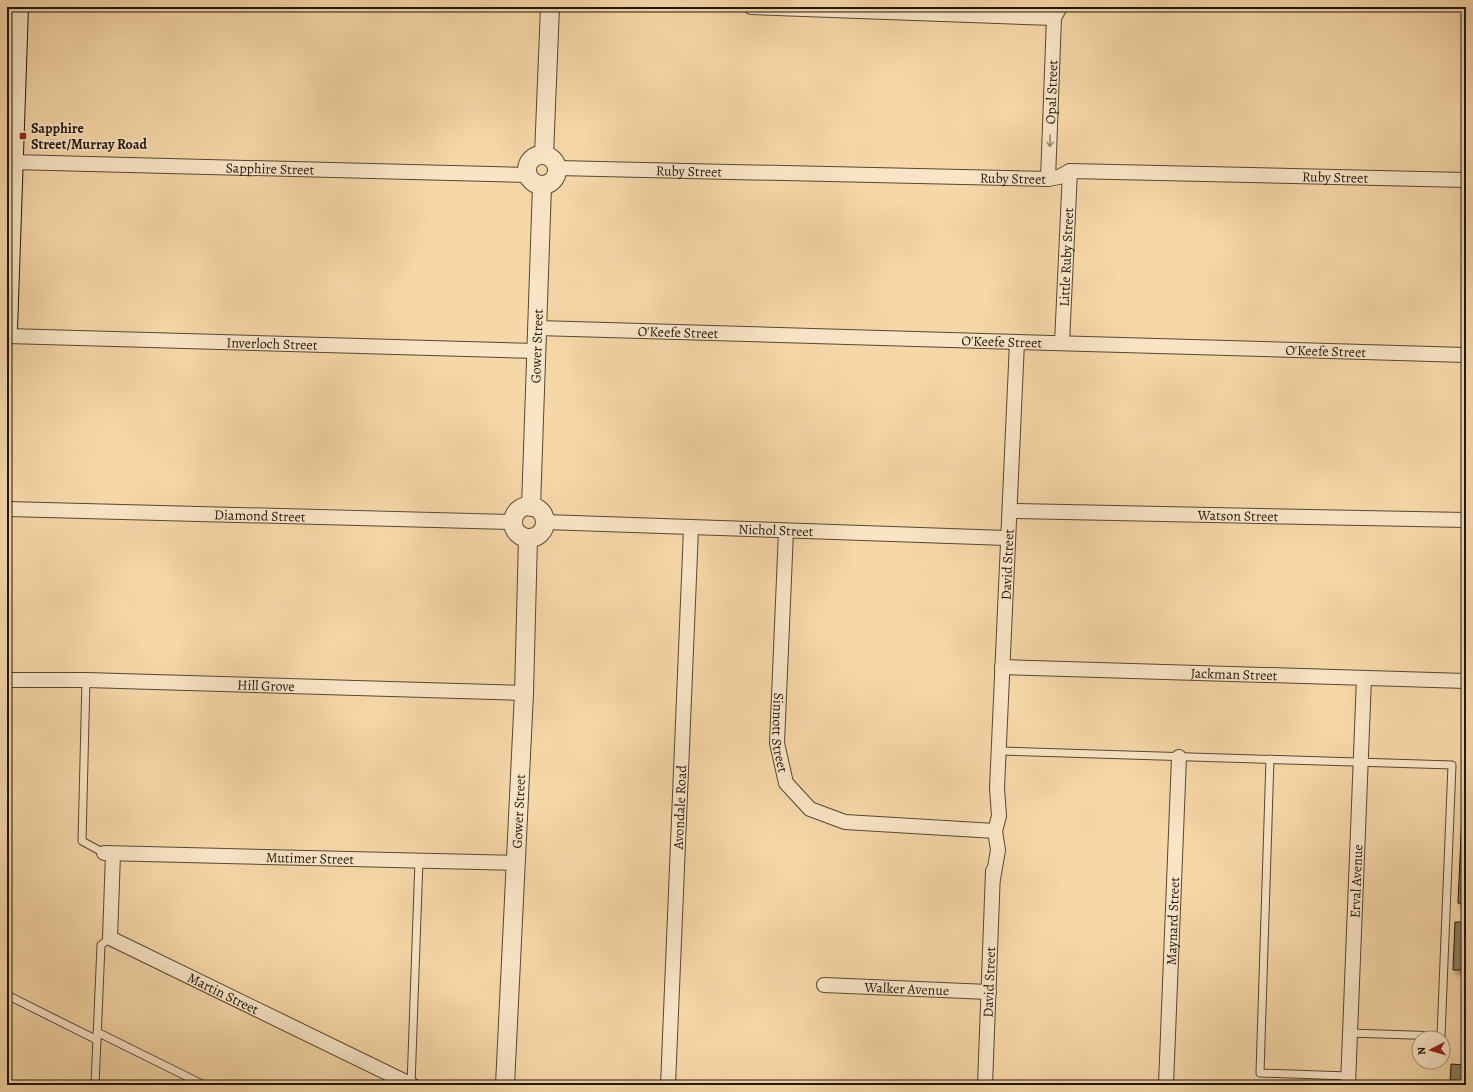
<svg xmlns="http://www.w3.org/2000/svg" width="1473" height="1092" font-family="Alegreya,serif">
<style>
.building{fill:#8f7b5e;stroke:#1f170e;filter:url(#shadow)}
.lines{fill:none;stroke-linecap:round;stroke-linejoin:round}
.service-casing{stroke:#554734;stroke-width:9}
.minor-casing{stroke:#554734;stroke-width:16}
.tertiary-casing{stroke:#554734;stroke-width:20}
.secondary-casing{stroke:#1f170e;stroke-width:22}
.service{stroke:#f9e5c6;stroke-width:7}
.minor{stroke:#f9e5c6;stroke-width:14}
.tertiary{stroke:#f9e5c6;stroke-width:18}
.secondary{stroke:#f9e5c6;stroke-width:20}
.oneway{stroke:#978873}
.poi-dot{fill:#8f2418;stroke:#f9e5c6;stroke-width:1.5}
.labels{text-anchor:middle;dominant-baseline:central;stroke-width:3.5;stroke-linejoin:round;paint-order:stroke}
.street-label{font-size:14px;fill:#1f170e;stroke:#f9e5c6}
.poi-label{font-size:14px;font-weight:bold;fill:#1f170e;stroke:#f9e5c6;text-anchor:start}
</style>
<defs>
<filter id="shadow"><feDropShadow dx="2.5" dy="4.5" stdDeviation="2" flood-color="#0004"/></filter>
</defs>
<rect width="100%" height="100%" fill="#f6d7a8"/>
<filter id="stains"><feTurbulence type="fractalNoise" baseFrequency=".005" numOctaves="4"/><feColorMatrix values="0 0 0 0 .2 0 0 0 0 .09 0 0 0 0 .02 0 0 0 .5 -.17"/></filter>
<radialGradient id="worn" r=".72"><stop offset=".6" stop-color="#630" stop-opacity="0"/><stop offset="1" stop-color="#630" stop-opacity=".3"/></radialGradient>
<g class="building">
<path d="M 1466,723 L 1466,904 L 1458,903 Z"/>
<path d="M 1455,922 L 1466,922 L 1466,974 L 1462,973 L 1462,970 L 1453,970 Z"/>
<path d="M 1451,1064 L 1466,1065 L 1466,1085 L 1450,1085 Z"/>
</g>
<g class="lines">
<defs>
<g id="service">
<path d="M 86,680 L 82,841 L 104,853"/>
<path d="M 999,751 L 1452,765 L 1441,1036 L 1349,1033"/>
<path d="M 1270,759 L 1260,1073 L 1348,1076"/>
<path d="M 7,995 L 97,1040"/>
<path d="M 97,1032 L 204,1085"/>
<path d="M 95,1085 L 101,945 L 110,938"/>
<path d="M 411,1085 L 419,860"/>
</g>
<g id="minor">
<path d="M 751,7 L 1054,18"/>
<path id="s1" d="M 12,162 L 527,175"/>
<path id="s2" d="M 557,168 L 1048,179 L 1059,177 L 1070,171 L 1466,180"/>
<path id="s3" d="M 1048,179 L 1054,18 L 1060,7"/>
<path id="s4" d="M 537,328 L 1466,355"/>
<path id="s5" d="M 7,336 L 537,351"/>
<path id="s6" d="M 1062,343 L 1070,171"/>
<path id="s7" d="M 7,509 L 513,522"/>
<path id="s8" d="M 1010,511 L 1466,520"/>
<path id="s9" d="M 545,522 L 1007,538"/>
<path id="s10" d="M 786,531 L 777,743 L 786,783 L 810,809 L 845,822 L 995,831"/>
<path id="s11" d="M 1002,667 L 1466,681"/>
<path id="s12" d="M 7,680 L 86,680 L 524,693"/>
<path id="s13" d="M 104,853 L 516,863"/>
<path id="s14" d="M 113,854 L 110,938 L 412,1085"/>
<path id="s15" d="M 993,879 L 998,850 L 995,831 L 999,816 L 997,788 L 1017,342"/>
<path id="s16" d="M 824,985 L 989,992"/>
<path id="s17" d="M 668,1085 L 691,529"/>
<path id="s18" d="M 985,1085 L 993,871"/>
<path id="s19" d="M 1166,1085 L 1179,757"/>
<path id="s20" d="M 1348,1085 L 1364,678"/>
</g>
<g id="tertiary">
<circle cx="542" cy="170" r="15"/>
<path d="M 544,155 L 550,7"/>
<circle cx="529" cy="522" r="16"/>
<path id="s21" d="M 531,507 L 542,186"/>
<path id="s22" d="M 505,1085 L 524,693 L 528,538"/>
</g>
<path id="secondary" d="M 7,330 L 18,7"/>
</defs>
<use href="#service" class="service-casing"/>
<use href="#minor" class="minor-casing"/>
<use href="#tertiary" class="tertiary-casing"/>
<use href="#secondary" class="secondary-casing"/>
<use href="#service" class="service"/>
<use href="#minor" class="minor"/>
<use href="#tertiary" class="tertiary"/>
<use href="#secondary" class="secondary"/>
</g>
<defs><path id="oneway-shaft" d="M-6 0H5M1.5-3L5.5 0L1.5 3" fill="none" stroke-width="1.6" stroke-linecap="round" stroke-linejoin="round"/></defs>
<use class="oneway" href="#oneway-shaft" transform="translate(1050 141) rotate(92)"/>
<rect class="poi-dot" x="19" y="132" width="8" height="8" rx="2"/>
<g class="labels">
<g class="street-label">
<text stroke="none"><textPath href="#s3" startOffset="87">Opal Street</textPath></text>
<text stroke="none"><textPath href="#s1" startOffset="258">Sapphire Street</textPath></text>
<text stroke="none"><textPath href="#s2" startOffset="132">Ruby Street</textPath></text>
<text stroke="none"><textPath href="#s2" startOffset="780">Ruby Street</textPath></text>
<text stroke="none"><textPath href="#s2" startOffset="456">Ruby Street</textPath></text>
<text stroke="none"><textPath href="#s6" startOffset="86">Little Ruby Street</textPath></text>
<text stroke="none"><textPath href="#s4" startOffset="141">O'Keefe Street</textPath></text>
<text stroke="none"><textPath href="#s4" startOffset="465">O'Keefe Street</textPath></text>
<text stroke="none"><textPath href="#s5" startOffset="265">Inverloch Street</textPath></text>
<text stroke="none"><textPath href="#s21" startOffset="161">Gower Street</textPath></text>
<text stroke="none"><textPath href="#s4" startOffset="789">O'Keefe Street</textPath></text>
<text stroke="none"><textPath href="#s8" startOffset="228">Watson Street</textPath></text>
<text stroke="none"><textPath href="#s7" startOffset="253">Diamond Street</textPath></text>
<text stroke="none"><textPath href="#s9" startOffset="231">Nichol Street</textPath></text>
<text stroke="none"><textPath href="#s15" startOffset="316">David Street</textPath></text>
<text stroke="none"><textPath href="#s11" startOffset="232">Jackman Street</textPath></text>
<text stroke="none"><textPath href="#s12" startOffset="259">Hill Grove</textPath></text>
<text stroke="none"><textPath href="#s10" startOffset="202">Sinnott Street</textPath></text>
<text stroke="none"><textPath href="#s17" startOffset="278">Avondale Road</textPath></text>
<text stroke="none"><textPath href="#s22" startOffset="274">Gower Street</textPath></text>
<text stroke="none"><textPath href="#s13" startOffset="206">Mutimer Street</textPath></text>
<text stroke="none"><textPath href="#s20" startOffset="204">Erval Avenue</textPath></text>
<text stroke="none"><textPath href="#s19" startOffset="164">Maynard Street</textPath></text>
<text stroke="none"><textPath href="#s18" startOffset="103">David Street</textPath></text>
<text stroke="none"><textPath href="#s16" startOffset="83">Walker Avenue</textPath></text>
<text stroke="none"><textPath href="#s14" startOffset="210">Martin Street</textPath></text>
</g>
<g class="poi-label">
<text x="31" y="128">Sapphire<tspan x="31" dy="16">Street/Murray Road</tspan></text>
</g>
</g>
<rect width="1473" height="1092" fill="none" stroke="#f6d7a8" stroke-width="24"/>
<rect x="8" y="8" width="1457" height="1076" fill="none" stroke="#1f170e" stroke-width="2"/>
<rect x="12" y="12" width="1449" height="1068" fill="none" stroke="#1f170e"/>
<g transform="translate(1431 1050) rotate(264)"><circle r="19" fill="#f9e5c6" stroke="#a2937c"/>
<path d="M0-3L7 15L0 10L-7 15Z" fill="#8f2418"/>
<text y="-6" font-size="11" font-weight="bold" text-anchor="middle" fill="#1f170e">N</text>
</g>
<rect width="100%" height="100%" filter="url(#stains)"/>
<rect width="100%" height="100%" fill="url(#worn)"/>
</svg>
